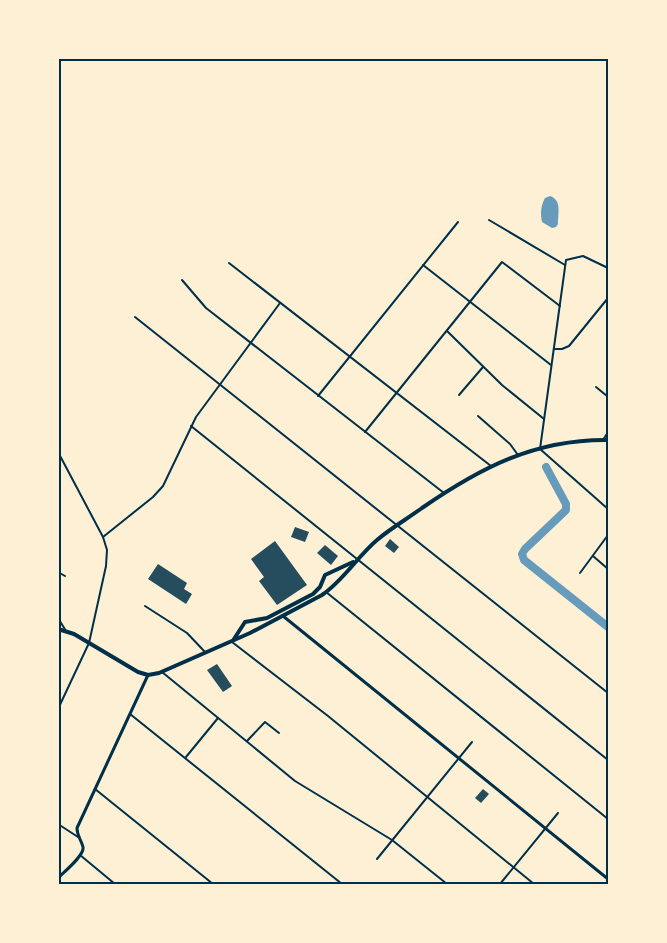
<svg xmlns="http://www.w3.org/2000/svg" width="667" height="943" font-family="Quicksand,sans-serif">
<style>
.water{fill:#669bbc}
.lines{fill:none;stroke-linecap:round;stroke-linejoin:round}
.river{stroke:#669bbc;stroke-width:8}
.building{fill:#264d5e}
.minor{stroke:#003049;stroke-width:2}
.tertiary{stroke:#003049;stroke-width:3}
.primary{stroke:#003049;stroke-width:4}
.neatline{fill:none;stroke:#003049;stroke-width:2}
</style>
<rect width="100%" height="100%" fill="#fdf0d5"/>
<path class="water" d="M 550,196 C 562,200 558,213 558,224 L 556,227 L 552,228 L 542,222 C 540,213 541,205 545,198 Z"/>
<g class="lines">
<path class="river" d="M 546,467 L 566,504 L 566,510 L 525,549 L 522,554 L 524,560 L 608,627"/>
</g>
<g class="building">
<path d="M 295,527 L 309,532 L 305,542 L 291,537 Z"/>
<path d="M 390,539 L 399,547 L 394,553 L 385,546 Z"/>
<path d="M 275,541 L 307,585 L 277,605 L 259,581 L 264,577 L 251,559 Z"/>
<path d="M 325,545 L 338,556 L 331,565 L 317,553 Z"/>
<path d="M 158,564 L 187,583 L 184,589 L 192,594 L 186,604 L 148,579 Z"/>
<path d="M 217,664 L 232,686 L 223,692 L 207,670 Z"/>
<path d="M 483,789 L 489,794 L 481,803 L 475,798 Z"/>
</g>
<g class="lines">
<g class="minor">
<path d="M 489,220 L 565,265"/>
<path d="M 229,263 L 491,466"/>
<path d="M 423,265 L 551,365"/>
<path d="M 608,268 L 583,256 L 566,260 L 540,449 L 608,509"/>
<path d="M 182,280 L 206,308 L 444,493"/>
<path d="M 135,317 L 608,693"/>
<path d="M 447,331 L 502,385 L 544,419"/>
<path d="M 554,349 L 562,349 L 569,346 L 608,298"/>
<path d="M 596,387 L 607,396 L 608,402"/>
<path d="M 459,395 L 483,367"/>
<path d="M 318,396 L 458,222"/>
<path d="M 478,416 L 510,444 L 518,455"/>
<path d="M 191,426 L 608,760"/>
<path d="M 365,432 L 502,262 L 560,306"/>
<path d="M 603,440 L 608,432"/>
<path d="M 58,452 L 103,537 L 107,550 L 106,566 L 89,643 L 58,709"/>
<path d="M 103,537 L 153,497 L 163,486 L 196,417 L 280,303"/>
<path d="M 593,556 L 608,569"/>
<path d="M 58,572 L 65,576"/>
<path d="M 580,573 L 608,535"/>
<path d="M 326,592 L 608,819"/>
<path d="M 145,606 L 187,633 L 205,652"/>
<path d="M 58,618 L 66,631"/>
<path d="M 232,642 L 328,716 L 534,884"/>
<path d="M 162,672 L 295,781 L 392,840 L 447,884"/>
<path d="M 130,714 L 342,884"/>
<path d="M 247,741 L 265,722 L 279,733"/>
<path d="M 186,757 L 218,718"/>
<path d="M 95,789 L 213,884"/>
<path d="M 58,824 L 78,837"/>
<path d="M 80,855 L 115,884"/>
<path d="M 377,859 L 472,742"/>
<path d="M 500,884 L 558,813"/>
</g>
<g class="tertiary">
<path d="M 283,616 L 608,879"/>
<path d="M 58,878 C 64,872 85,855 83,847 C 81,839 77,836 77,828 L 148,675"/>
</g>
<g class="primary">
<path d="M 58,629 L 74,634 L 138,672 L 148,675 L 159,673 L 250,633 L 322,595 C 343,581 357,557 377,540 C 391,528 407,519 422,508 C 480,468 535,439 608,440"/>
<path d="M 234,639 L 245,622 L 267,618 L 313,594 L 320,587 L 325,575 L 353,562"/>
</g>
</g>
<rect width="667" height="943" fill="none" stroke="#fdf0d5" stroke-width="120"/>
<rect x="60" y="60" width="547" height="823" class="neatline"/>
</svg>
